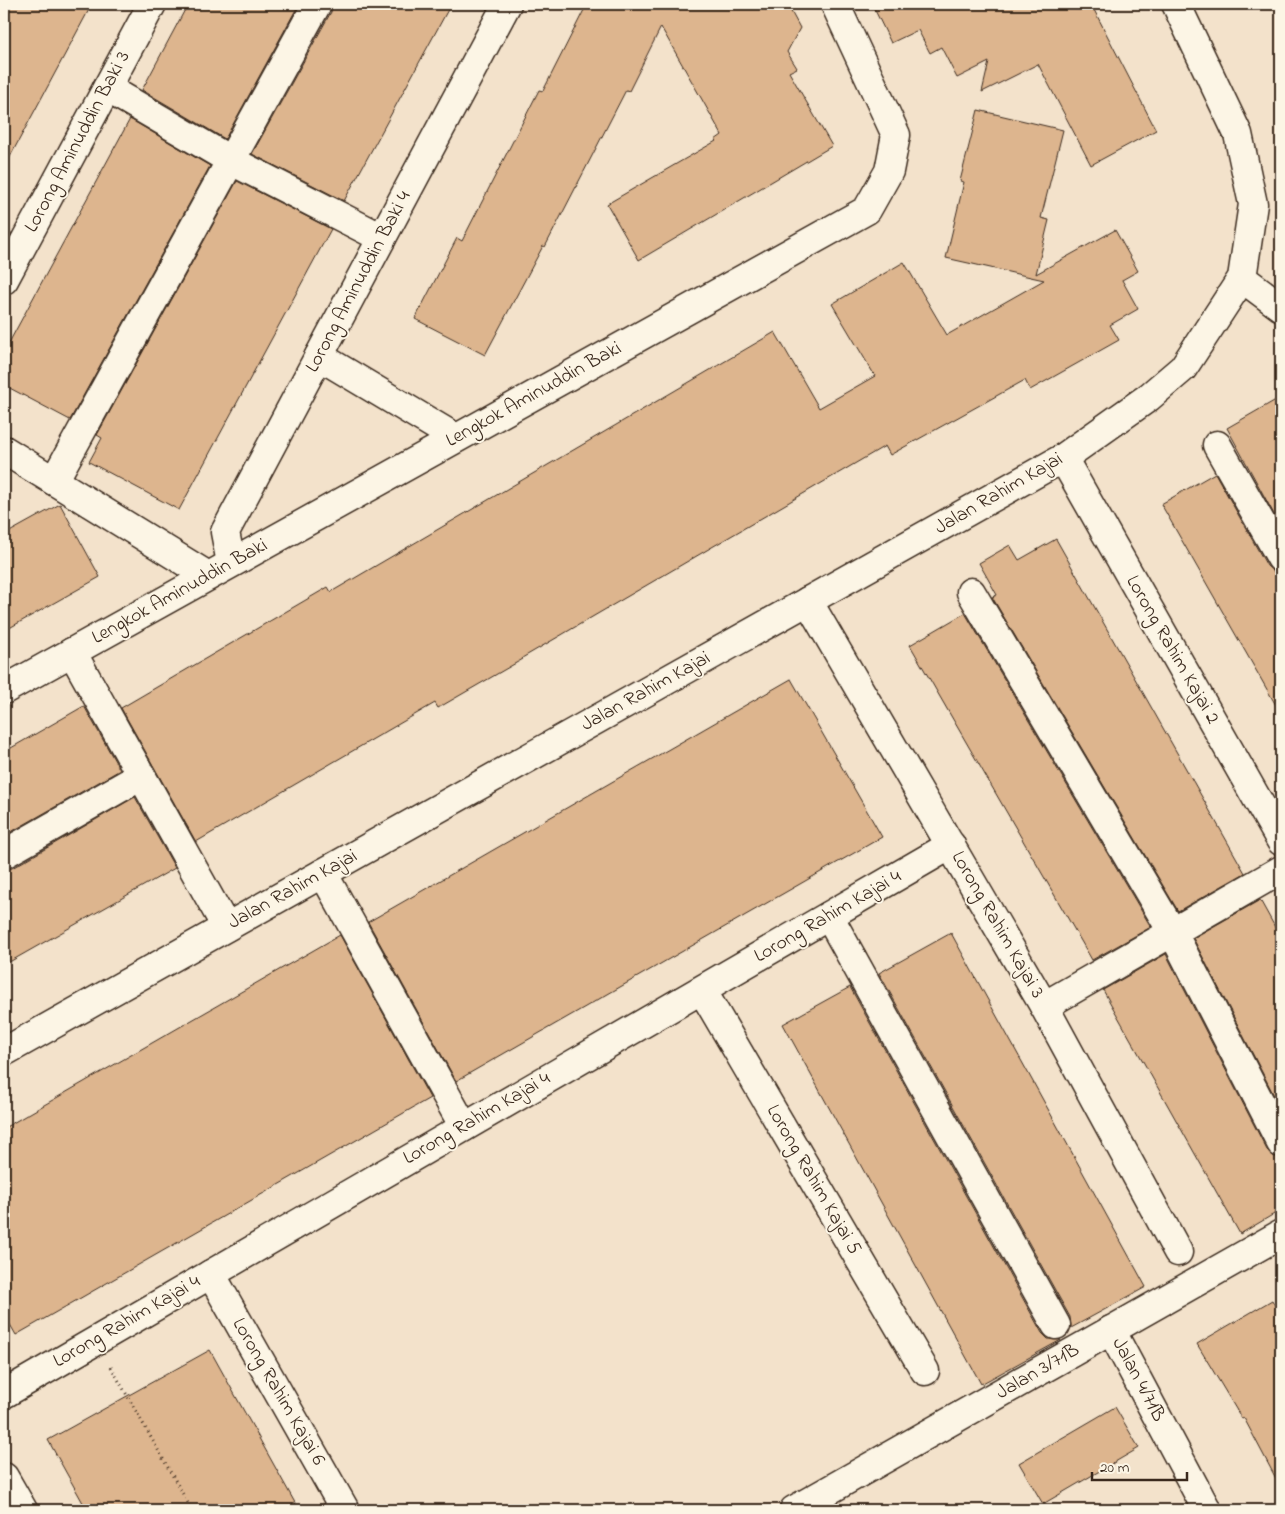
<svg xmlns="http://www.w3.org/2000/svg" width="1285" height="1514" font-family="'Indie Flower',sans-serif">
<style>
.building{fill:#ddb58e;stroke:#3b2a1e}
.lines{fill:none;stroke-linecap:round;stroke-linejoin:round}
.minor-casing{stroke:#3b2a1e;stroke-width:31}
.path{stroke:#3b2a1e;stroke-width:3;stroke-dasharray:1 4;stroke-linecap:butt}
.minor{stroke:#fcf5e5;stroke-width:28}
.labels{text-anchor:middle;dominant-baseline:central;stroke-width:4;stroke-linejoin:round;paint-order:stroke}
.street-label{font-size:20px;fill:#3b2a1e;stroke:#fcf5e5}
</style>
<rect width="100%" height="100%" fill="#f3e2cb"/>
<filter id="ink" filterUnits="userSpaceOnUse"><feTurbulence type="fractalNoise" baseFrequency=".02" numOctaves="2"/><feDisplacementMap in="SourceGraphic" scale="10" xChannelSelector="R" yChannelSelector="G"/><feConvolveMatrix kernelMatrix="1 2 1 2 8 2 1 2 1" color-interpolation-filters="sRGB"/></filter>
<g filter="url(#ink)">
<g class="building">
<path d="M 4,4 L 92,4 L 4,168 Z"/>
<path d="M 188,4 L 299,4 L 225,139 L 142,90 Z"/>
<path d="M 333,4 L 451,4 L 344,201 L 252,154 L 331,12 Z"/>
<path d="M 587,4 L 787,4 L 800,28 L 787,52 L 797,68 L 789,72 L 832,146 L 639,260 L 607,204 L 716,141 L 715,140 L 722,135 L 661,27 L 629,91 L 626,90 L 545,247 L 543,246 L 485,355 L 415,319 L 457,238 L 462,241 L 539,90 L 543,91 Z"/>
<path d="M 872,4 L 1091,4 L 1156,130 L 1091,165 L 1038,64 L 982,92 L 989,62 L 957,78 L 941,47 L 930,53 L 918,30 L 891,43 Z"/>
<path d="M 978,110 L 1063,130 L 1041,218 L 1049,220 L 1036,274 L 1115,230 L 1138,271 L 1122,280 L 1138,309 L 1110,325 L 1119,340 L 1030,390 L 1025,380 L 890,455 L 885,446 L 522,658 L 523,659 L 438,708 L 435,703 L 196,842 L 121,708 L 328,587 L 331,592 L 775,332 L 819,408 L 875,376 L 832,304 L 904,262 L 947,335 L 1044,280 L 946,258 L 964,182 L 960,181 Z"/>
<path d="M 130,119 L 210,166 L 70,420 L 4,385 L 4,352 Z"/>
<path d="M 237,181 L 331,229 L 179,510 L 89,462 L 102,438 L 97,435 Z"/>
<path d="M 1281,397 L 1281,527 L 1227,428 Z"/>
<path d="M 1215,473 L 1267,566 L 1274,572 L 1281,574 L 1281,714 L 1161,504 Z"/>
<path d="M 60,504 L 100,577 L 4,631 L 4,535 Z"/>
<path d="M 1056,539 L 1245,873 L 1178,911 L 992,597 L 997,595 L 979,563 L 1010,545 L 1019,560 Z"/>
<path d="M 965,613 L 1151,927 L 1092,960 L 910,645 Z"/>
<path d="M 791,679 L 882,837 L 456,1081 L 368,922 Z"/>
<path d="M 84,706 L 120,770 L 4,836 L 4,752 Z"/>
<path d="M 135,797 L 175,868 L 4,965 L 4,870 L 12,868 Z"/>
<path d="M 1260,900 L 1281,938 L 1281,1109 L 1193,938 Z"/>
<path d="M 951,933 L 1146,1287 L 1071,1328 L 1070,1317 L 879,973 Z"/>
<path d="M 340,935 L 430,1098 L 16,1335 L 4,1314 L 4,1128 Z"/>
<path d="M 1166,954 L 1267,1150 L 1273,1156 L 1281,1158 L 1281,1210 L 1240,1234 L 1103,990 Z"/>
<path d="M 850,987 L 1042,1333 L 1048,1339 L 1061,1340 L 981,1384 L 783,1024 Z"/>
<path d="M 1272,1300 L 1281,1316 L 1281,1488 L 1244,1418 L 1242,1419 L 1197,1344 Z"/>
<path d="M 210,1350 L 299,1510 L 87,1510 L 48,1440 Z"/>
<path d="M 1115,1407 L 1139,1448 L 1043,1504 L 1019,1463 Z"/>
</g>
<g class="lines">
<defs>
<g id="minor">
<path d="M 107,88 L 230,160 L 382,238"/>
<path d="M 1242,278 L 1281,307"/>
<path d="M 4,280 L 152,4"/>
<path d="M 319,356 L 456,438"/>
<path d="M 1217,445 L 1281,558"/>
<path d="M 4,450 L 208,576"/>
<path d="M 1063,458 L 1281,841"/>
<path d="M 54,481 L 317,4"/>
<path d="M 231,563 L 225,532 L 507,4"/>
<path d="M 971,592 L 1173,933 L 1281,1143"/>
<path d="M 808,601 L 1044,1006 L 1178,1252"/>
<path d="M 72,652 L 226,927"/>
<path d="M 4,690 L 867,210 L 889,171 L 896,135 L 835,4"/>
<path d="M 4,854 L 141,776"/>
<path d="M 323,873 L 464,1127"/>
<path d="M 829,916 L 1056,1325"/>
<path d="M 702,990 L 925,1371"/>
<path d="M 1044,1006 L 1281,870"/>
<path d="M 4,1052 L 1063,458 L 1149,397 L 1183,368 L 1242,278 L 1253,204 L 1238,134 L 1176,4"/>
<path d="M 211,1274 L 345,1510"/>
<path d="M 1111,1330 L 1207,1510"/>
<path d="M 4,1394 L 951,845"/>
<path d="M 4,1477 L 23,1510"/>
<path d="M 794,1510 L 1281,1234"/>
</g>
</defs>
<use href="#minor" class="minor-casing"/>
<path class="path" d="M 111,1367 L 192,1510"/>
<use href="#minor" class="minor"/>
</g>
</g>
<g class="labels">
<g class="street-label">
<text transform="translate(78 142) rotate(-62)">Lorong Aminuddin Baki 3</text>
<text transform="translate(359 282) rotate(-62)">Lorong Aminuddin Baki 4</text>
<text transform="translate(534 395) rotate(-29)">Lengkok Aminuddin Baki</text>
<text transform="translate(999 494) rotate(-30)">Jalan Rahim Kajai</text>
<text transform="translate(180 592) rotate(-29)">Lengkok Aminuddin Baki</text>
<text transform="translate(1172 650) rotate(60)">Lorong Rahim Kajai 2</text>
<text transform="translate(646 692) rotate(-29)">Jalan Rahim Kajai</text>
<text transform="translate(293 890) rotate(-29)">Jalan Rahim Kajai</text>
<text transform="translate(828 917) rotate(-30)">Lorong Rahim Kajai 4</text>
<text transform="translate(997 925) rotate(60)">Lorong Rahim Kajai 3</text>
<text transform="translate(477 1119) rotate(-30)">Lorong Rahim Kajai 4</text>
<text transform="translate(813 1180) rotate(60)">Lorong Rahim Kajai 5</text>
<text transform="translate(127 1322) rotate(-30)">Lorong Rahim Kajai 4</text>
<text transform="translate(1038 1372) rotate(-30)">Jalan 3/71B</text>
<text transform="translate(1138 1380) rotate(62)">Jalan 4/71B</text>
<text transform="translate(278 1392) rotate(60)">Lorong Rahim Kajai 6</text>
</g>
</g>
<rect width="1285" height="1514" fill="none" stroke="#fcf5e5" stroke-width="20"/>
<rect x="10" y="10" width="1265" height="1494" fill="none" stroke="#3b2a1e" stroke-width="2" filter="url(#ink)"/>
<path d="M1092 1472v8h95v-8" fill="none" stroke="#3b2a1e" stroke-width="2.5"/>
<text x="1100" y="1472" font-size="15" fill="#3b2a1e" stroke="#fcf5e5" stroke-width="4" paint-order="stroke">20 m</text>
</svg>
